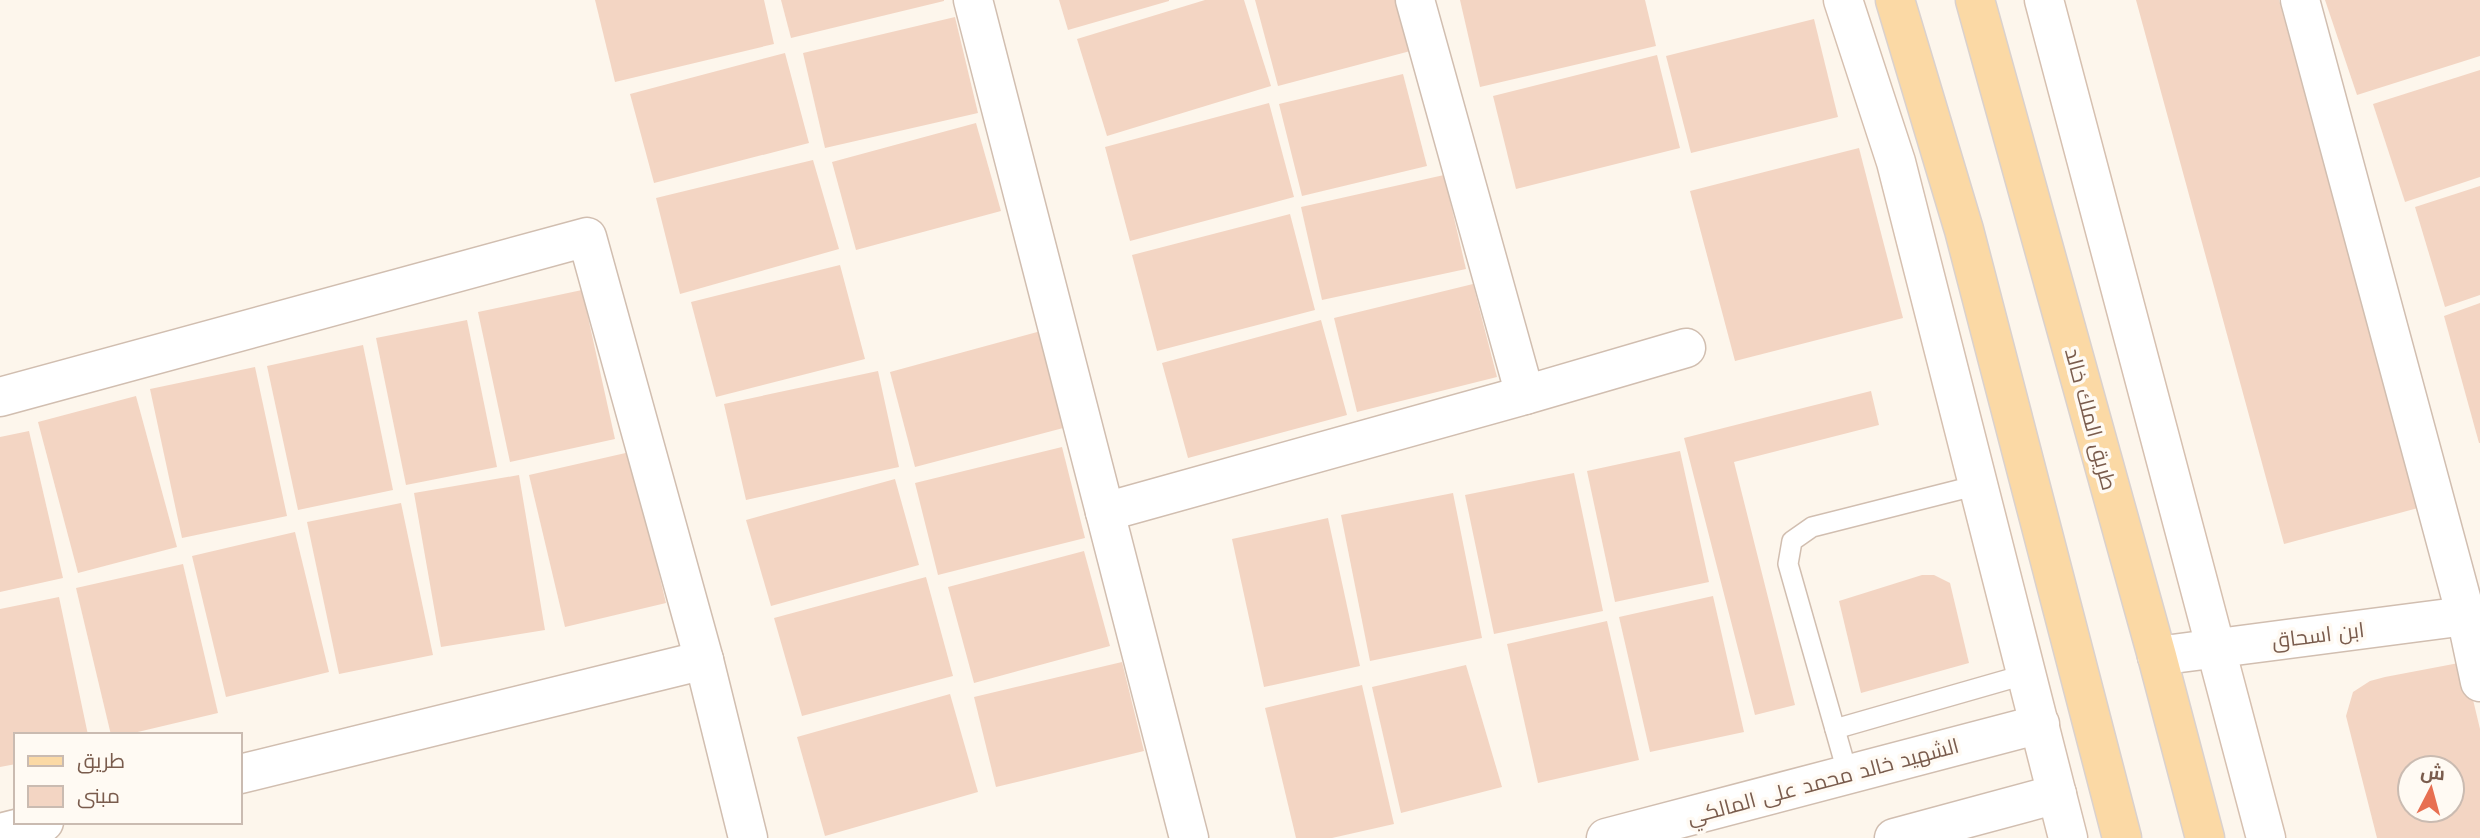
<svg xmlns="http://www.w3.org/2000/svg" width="2480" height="838" font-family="'Work Sans',Cairo,sans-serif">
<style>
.building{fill:#f3d5c3;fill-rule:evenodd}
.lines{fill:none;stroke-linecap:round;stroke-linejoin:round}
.service-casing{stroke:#d1beb0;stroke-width:22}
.minor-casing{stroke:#d1beb0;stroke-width:41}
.secondary-casing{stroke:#d6c0b0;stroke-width:41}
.primary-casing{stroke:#dad1cd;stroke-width:41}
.service{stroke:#fff;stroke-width:19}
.minor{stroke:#fff;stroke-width:38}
.secondary{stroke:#fff;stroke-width:38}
.primary{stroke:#fbd9a5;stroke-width:38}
.labels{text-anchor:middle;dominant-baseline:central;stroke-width:7;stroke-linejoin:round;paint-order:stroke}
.street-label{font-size:21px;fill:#7a5c4d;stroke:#fffaf3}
</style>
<rect width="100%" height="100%" fill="#fdf6ec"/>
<g class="building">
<path d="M 595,0 L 764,0 L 774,44 L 615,82 Z"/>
<path d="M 781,0 L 944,0 L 944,1 L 791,38 Z"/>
<path d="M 1059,0 L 1169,0 L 1169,1 L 1068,30 Z"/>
<path d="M 1205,0 L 1244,0 L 1271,86 L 1107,136 L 1077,39 Z"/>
<path d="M 1255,0 L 1405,0 L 1418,49 L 1278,86 Z"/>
<path d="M 1460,0 L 1645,0 L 1656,46 L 1480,87 Z"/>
<path d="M 2136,0 L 2279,0 L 2418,508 L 2284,544 Z"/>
<path d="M 2325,0 L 2480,0 L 2480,56 L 2357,95 Z"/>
<path d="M 955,17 L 978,113 L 825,148 L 803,53 Z"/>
<path d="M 1814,19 L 1838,117 L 1691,153 L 1666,56 Z"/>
<path d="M 785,53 L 809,143 L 654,183 L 630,94 Z"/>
<path d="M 1657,55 L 1680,148 L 1516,189 L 1493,96 Z"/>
<path d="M 2480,70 L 2480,177 L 2405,202 L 2373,104 Z"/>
<path d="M 1403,74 L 1427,166 L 1302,196 L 1279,104 Z"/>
<path d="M 1269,103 L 1294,197 L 1130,241 L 1105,147 Z"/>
<path d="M 976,123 L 1001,211 L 856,250 L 832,162 Z"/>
<path d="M 1859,148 L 1903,318 L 1735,361 L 1690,191 Z"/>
<path d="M 813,160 L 839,249 L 680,294 L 656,198 Z"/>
<path d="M 1444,175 L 1466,269 L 1322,300 L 1301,207 Z"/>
<path d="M 2480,186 L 2480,295 L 2445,307 L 2415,207 Z"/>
<path d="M 1290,214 L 1315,310 L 1157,351 L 1132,255 Z"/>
<path d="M 840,265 L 865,359 L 716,397 L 691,302 Z"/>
<path d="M 1473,284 L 1497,377 L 1357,412 L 1334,318 Z"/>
<path d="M 582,290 L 615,439 L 510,462 L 478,312 Z"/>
<path d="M 2480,303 L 2480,443 L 2479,443 L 2444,316 Z"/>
<path d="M 467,320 L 497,467 L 406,485 L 376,338 Z"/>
<path d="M 1321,320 L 1347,415 L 1188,458 L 1162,363 Z"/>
<path d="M 1041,331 L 1067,427 L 915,467 L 890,372 Z"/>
<path d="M 363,345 L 393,490 L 298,510 L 267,366 Z"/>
<path d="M 255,367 L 287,516 L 182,538 L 150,389 Z"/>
<path d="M 878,371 L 899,467 L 746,500 L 724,404 Z"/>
<path d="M 1871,391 L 1879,425 L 1734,462 L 1795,705 L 1755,715 L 1684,438 Z"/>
<path d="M 136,396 L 177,547 L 78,573 L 38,422 Z"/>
<path d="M 29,431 L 63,578 L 0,592 L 0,437 Z"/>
<path d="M 1062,447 L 1085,538 L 938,575 L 915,483 Z"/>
<path d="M 1680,451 L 1709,582 L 1615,602 L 1587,471 Z"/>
<path d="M 630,452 L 666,603 L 565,627 L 529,475 Z"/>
<path d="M 1574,473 L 1603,611 L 1494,634 L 1465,495 Z"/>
<path d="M 519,475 L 545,630 L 441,647 L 414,493 Z"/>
<path d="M 895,479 L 919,565 L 771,606 L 746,520 Z"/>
<path d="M 1453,493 L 1482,638 L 1370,661 L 1341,515 Z"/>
<path d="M 401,503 L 433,655 L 339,674 L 307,522 Z"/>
<path d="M 1328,518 L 1360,666 L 1264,687 L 1232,539 Z"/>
<path d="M 295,532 L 329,672 L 226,697 L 192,556 Z"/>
<path d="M 1084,551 L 1110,646 L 974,683 L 948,587 Z"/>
<path d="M 183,564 L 218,713 L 125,735 L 111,735 L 76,588 Z"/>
<path d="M 1922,575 L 1934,575 L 1950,583 L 1969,663 L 1861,693 L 1839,601 Z"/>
<path d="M 926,577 L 953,676 L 802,716 L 774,618 Z"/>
<path d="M 1713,596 L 1744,732 L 1650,752 L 1619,617 Z"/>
<path d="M 59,597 L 88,735 L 16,735 L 16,764 L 0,767 L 0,609 Z"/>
<path d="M 1607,621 L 1639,760 L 1538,783 L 1507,644 Z"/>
<path d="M 1122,662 L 1144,751 L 996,787 L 974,697 Z"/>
<path d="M 2464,662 L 2480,729 L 2480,838 L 2377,838 L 2346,716 L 2353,692 L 2370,681 L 2385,677 ZM 2410,768 L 2452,768 L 2452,810 L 2410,810 Z"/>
<path d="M 1466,665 L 1502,787 L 1401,813 L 1372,687 Z"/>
<path d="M 1362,685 L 1394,824 L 1332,838 L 1296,838 L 1265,708 Z"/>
<path d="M 950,694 L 978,792 L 825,836 L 797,737 Z"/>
</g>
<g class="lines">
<defs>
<g id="service">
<path d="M 1835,729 L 2027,674"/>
<path d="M 1848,775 L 1788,564 L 1792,541 L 1812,527 L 1978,485"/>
</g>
<g id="minor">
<path d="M 973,0 L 1189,838"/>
<path d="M 1415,0 L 1525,395 L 1686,348"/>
<path d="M 2300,0 L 2466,616 L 2480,682"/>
<path d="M 0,397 L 587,237 L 704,660 L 748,838"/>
<path d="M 1105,512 L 1525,395"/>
<path d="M 2157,656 L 2480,614"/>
<path d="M 240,774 L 704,660"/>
<path d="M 0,833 L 44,822"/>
<path d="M 1606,838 L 2040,724"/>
<path d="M 1894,838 L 2057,794"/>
</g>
<g id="secondary">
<path d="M 1843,0 L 1896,162 L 2068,838"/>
<path d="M 2044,0 L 2266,838"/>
</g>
<g id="primary">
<path d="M 1895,0 L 1964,230 L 2122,838"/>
<path d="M 1975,0 L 2157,656 L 2205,838"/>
</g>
</defs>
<use href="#service" class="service-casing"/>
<use href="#minor" class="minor-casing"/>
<use href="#secondary" class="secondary-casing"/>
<use href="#primary" class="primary-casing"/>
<use href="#service" class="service"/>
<use href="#minor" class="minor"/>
<use href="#secondary" class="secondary"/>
<use href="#primary" class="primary"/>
</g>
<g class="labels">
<g class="street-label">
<text transform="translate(2091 419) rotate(75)">طريق الملك خالد</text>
<text transform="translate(2318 635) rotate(-7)">ابن اسحاق</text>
<text transform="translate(1823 781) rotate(-15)">الشهيد خالد محمد على المالكي</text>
</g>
</g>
<rect x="14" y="733" width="228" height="91" fill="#fffaf3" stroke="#cabbb1" stroke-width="2"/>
<rect x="28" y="756" width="35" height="10" fill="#fbd9a5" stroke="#cabbb1" stroke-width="2"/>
<text x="77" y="768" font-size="21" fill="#7a5c4d">طريق</text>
<rect x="28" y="786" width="35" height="21" fill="#f3d5c3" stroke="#cabbb1" stroke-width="2"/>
<text x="77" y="803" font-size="21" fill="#7a5c4d">مبنى</text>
<g transform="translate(2431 789) rotate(6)"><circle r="33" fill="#fffaf3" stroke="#cabbb1" stroke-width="2"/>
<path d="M0-5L12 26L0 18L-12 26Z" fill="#e76f51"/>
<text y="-10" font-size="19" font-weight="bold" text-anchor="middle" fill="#7a5c4d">ش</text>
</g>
</svg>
